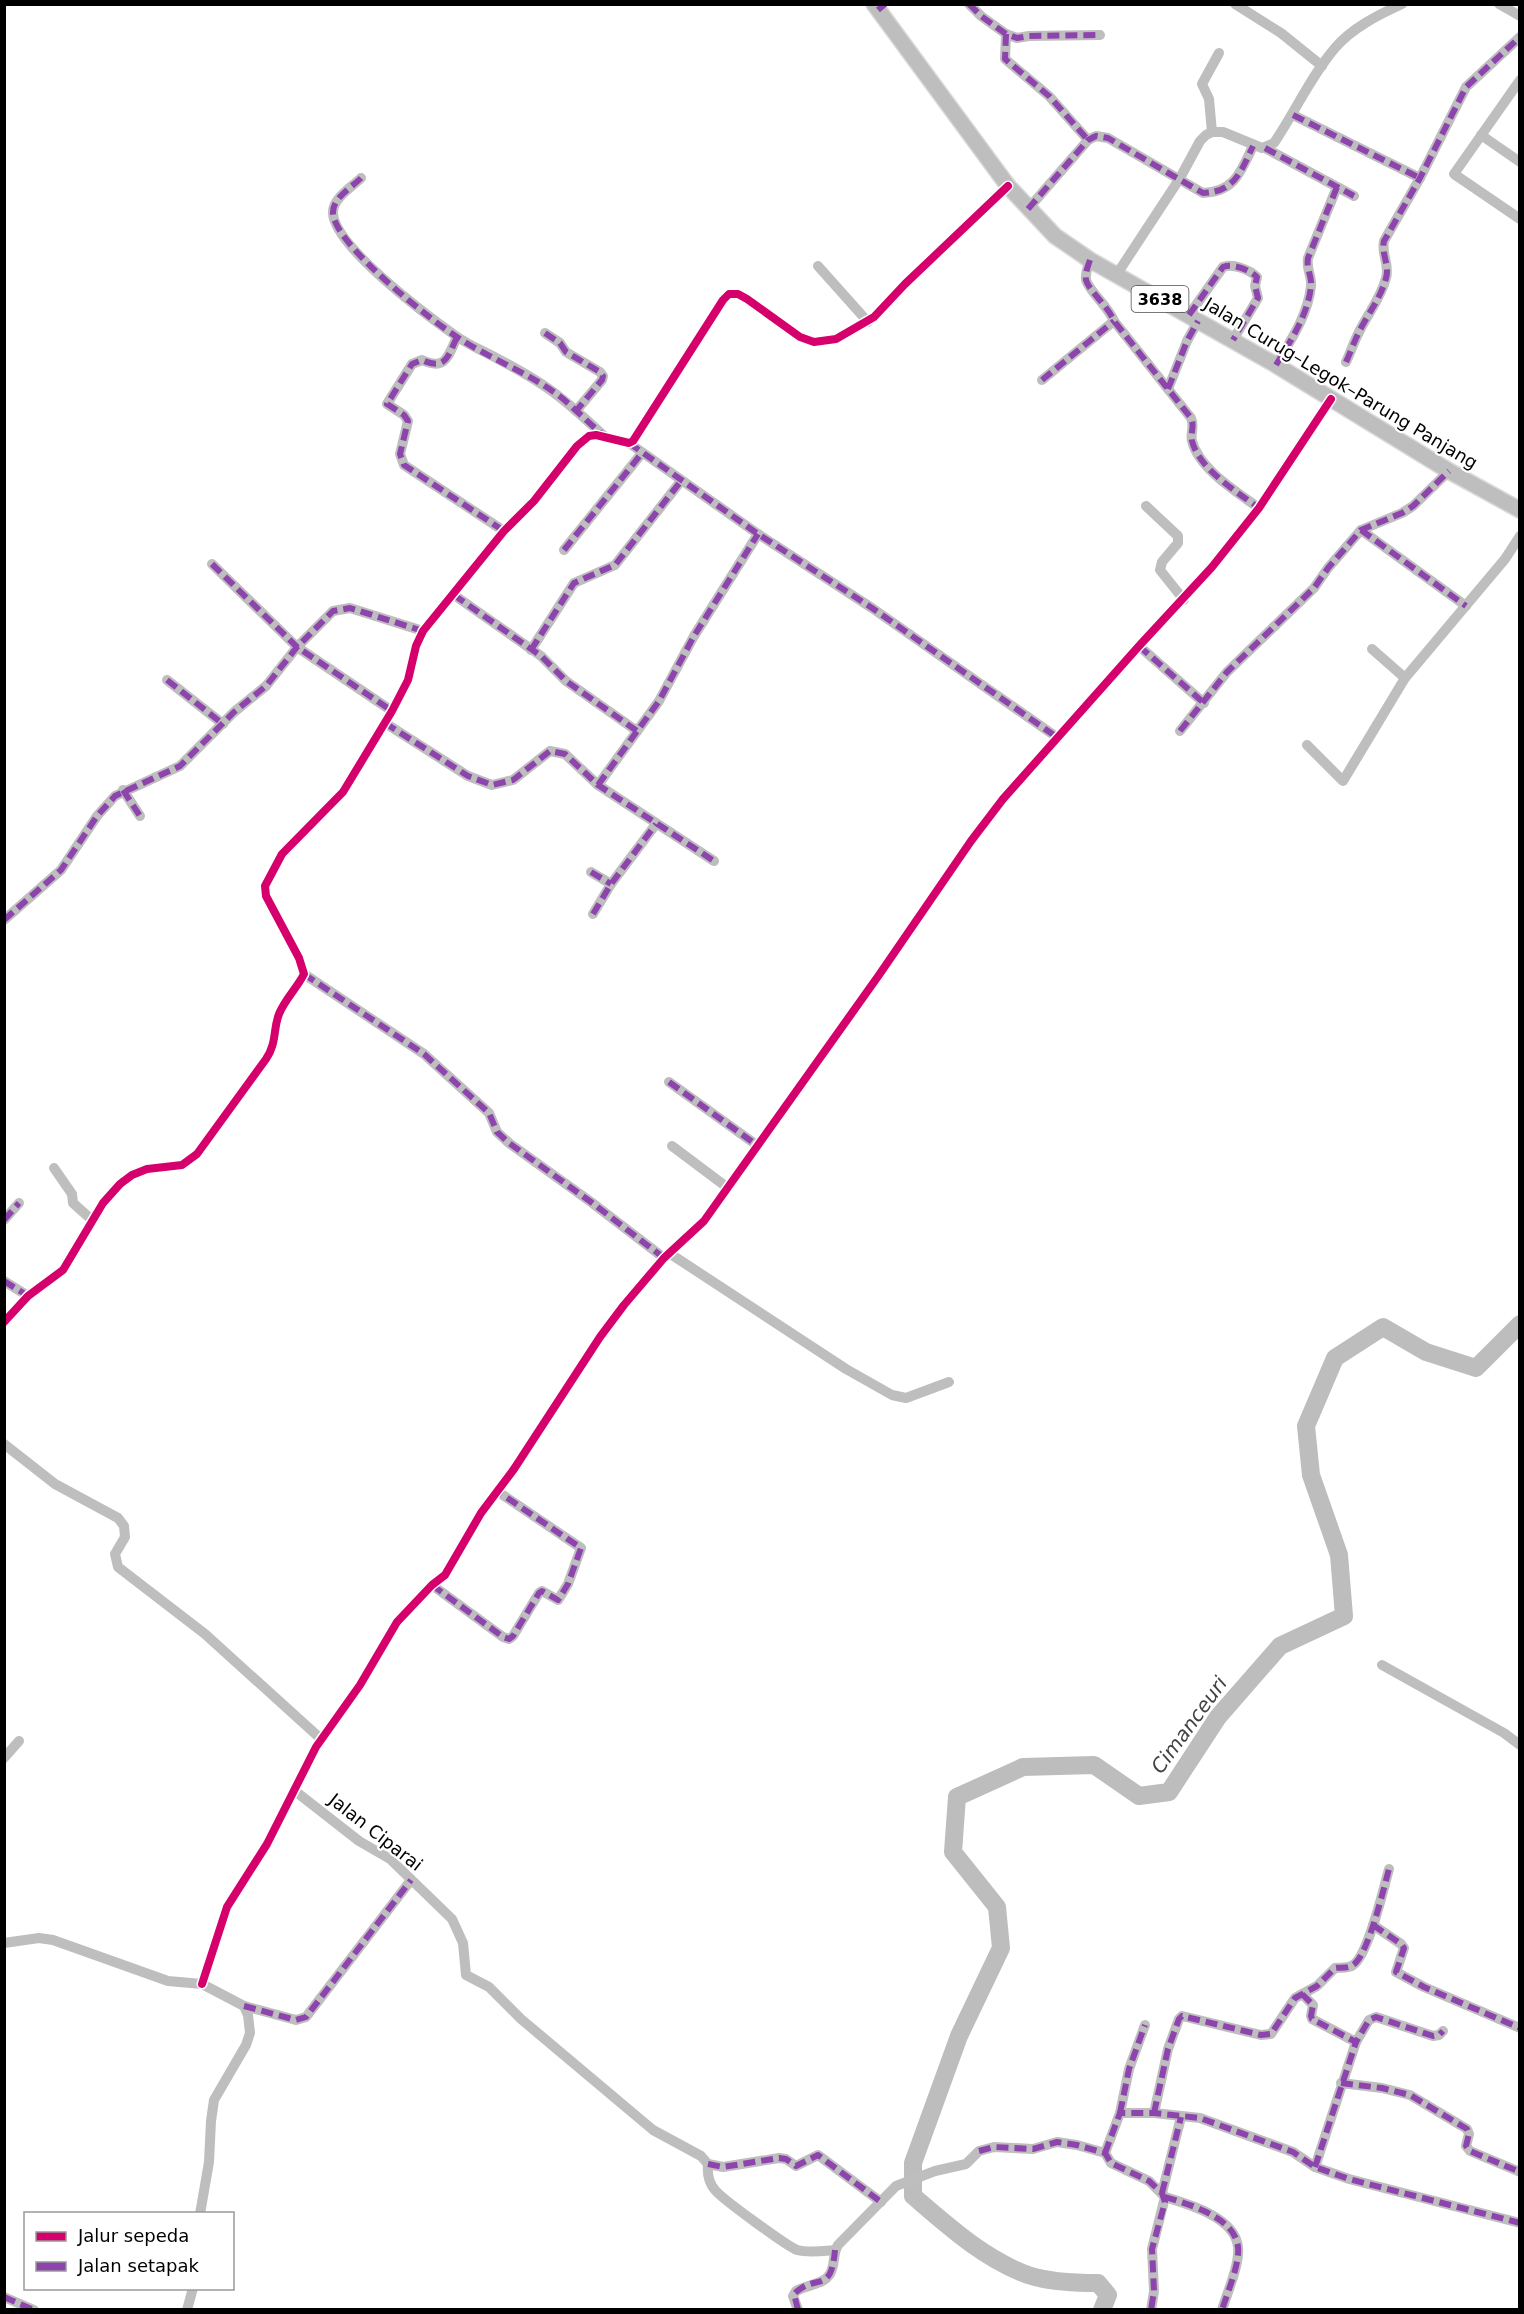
<svg xmlns="http://www.w3.org/2000/svg" width="1524" height="2314" font-family="'DejaVu Sans',sans-serif">
<style>
.lines{fill:none;stroke-linecap:round;stroke-linejoin:round}
.river{stroke:#bdbdbd;stroke-width:18}
.primary-casing{stroke:#dbdbdb;stroke-width:18}
.street{stroke:#bebebe;stroke-width:10}
.primary{stroke:#bebebe;stroke-width:15}
.quiet{stroke:#8e44ad;stroke-width:6;stroke-dasharray:12 6;stroke-linecap:butt}
.cycleway-casing{stroke:#fff;stroke-width:11}
.cycleway{stroke:#d6006c;stroke-width:8}
.labels{text-anchor:middle;dominant-baseline:central;stroke-width:4.5;stroke-linejoin:round;paint-order:stroke}
.shield{fill:#fff;stroke:#4c4c4c;stroke-width:1.5}
.shield-label{font-size:16px;font-weight:bold;fill:#000}
.street-label{font-size:18px;fill:#000;stroke:#fff}
.water-label{font-size:20px;font-style:italic;fill:#424242;stroke:#fff}
</style>
<rect width="100%" height="100%" fill="#fff"/>
<g class="lines">
<path class="river" d="M 1102,2310 L 1108,2295 L 1098,2283 C 1076,2283 1049,2282 1028,2275 C 984,2259 948,2226 913,2196 L 913,2163 L 959,2036 L 1001,1948 L 997,1907 L 953,1852 L 957,1797 L 1023,1767 L 1094,1765 L 1139,1796 L 1169,1792 L 1218,1717 L 1280,1646 L 1344,1616 L 1339,1555 L 1311,1475 L 1306,1426 L 1335,1358 L 1383,1327 L 1426,1352 L 1476,1368 L 1520,1324"/>
<defs>
<path id="primary" d="M 874,4 L 1008,186 L 1055,236 L 1090,260 L 1276,365 L 1449,471 L 1520,510"/>
</defs>
<use href="#primary" class="primary-casing"/>
<g class="street">
<path d="M 969,4 L 981,16 L 1006,34 L 1017,38 L 1029,36 L 1100,35"/>
<path d="M 1235,4 L 1281,33 L 1322,66"/>
<path d="M 1499,4 L 1520,16"/>
<path d="M 1006,34 L 1005,59 L 1049,96 L 1088,140"/>
<path d="M 1520,80 L 1454,174 L 1520,219"/>
<path d="M 1293,115 L 1420,178"/>
<path d="M 1212,132 L 1209,99 L 1202,84 L 1219,53"/>
<path d="M 1481,135 L 1520,162"/>
<path d="M 1265,148 L 1354,196"/>
<path d="M 361,178 C 352,187 333,198 333,212 C 332,245 429,317 456,336 C 470,346 486,352 500,360 C 521,371 544,384 562,399 C 576,410 590,423 603,435"/>
<path d="M 1028,209 L 1088,140 L 1096,136 L 1108,138 L 1203,193 C 1235,192 1241,171 1253,146"/>
<path d="M 1090,260 C 1088,266 1085,273 1086,280 C 1089,291 1108,306 1114,321 L 1191,418 C 1195,427 1190,433 1192,441 C 1199,469 1237,492 1259,508"/>
<path d="M 818,266 L 868,322"/>
<path d="M 1117,274 L 1180,178 L 1200,141 L 1206,135 L 1212,132 L 1223,132 L 1262,148 L 1274,143 C 1295,112 1311,76 1335,48 C 1352,28 1378,15 1402,4"/>
<path d="M 1189,315 L 1223,267 C 1233,263 1250,270 1257,277 L 1255,286 L 1258,298 L 1233,340"/>
<path d="M 545,333 L 560,343 L 566,352 L 600,372 L 603,376 L 602,380 L 576,411"/>
<path d="M 457,337 C 448,356 446,371 422,360 L 412,364 L 387,404 L 404,415 L 408,421 L 400,454 L 404,465 L 504,531"/>
<path d="M 1346,362 C 1351,351 1355,339 1361,328 C 1370,311 1381,297 1386,278 C 1390,265 1381,254 1384,241 L 1420,178 L 1466,87 L 1520,37"/>
<path d="M 1276,365 C 1291,340 1308,315 1311,286 C 1312,276 1306,269 1308,258 L 1337,187"/>
<path d="M 1042,380 L 1114,321"/>
<path d="M 1168,389 L 1187,341 L 1198,321"/>
<path d="M 629,443 L 758,534 L 872,608 L 1058,738"/>
<path d="M 1146,506 L 1178,536 L 1178,543 L 1162,562 L 1160,570 L 1184,600"/>
<path d="M 1361,530 L 1466,606"/>
<path d="M 564,550 L 642,453"/>
<path d="M 212,564 L 297,647 L 392,711"/>
<path d="M 454,595 L 541,656 L 566,681 L 637,731"/>
<path d="M 1139,646 L 1204,703"/>
<path d="M 1372,649 L 1405,678"/>
<path d="M 531,650 L 574,583 L 615,565 L 681,481"/>
<path d="M 167,680 L 223,724"/>
<path d="M 385,723 L 468,776 L 492,785 L 513,780 L 550,751 L 565,754 L 598,785 L 714,861"/>
<path d="M 1180,731 L 1227,672 L 1314,588 L 1328,568 L 1361,530 L 1402,513 L 1413,506 L 1449,471"/>
<path d="M 1307,745 L 1343,781 L 1405,678 L 1505,559 L 1520,536"/>
<path d="M 598,785 L 659,701 L 694,636 L 758,534"/>
<path d="M 123,790 L 140,816"/>
<path d="M 591,872 L 611,884"/>
<path d="M 593,914 L 611,884 L 656,824"/>
<path d="M 4,920 L 61,870 L 97,816 L 115,796 L 180,766 L 234,712 L 266,686 L 297,647 L 333,611 L 350,608 L 423,631"/>
<path d="M 304,974 L 424,1054 L 489,1113 L 497,1132 L 509,1143 L 591,1202 L 664,1258"/>
<path d="M 669,1082 L 758,1146"/>
<path d="M 672,1146 L 728,1188"/>
<path d="M 54,1168 L 72,1194 L 73,1203 L 92,1220"/>
<path d="M 4,1220 L 19,1203"/>
<path d="M 669,1253 L 846,1369 L 892,1395 L 906,1398 L 949,1382"/>
<path d="M 4,1281 L 28,1296"/>
<path d="M 4,1322 L 28,1296 L 63,1270 L 103,1203 L 120,1184 L 132,1175 L 147,1169 L 182,1165 L 197,1154 L 266,1059 C 277,1043 273,1029 279,1014 C 285,999 297,988 304,974 L 299,958 L 266,896 L 265,886 L 282,854 L 343,792 L 392,711 L 408,680 L 416,646 L 423,631 L 504,531 L 534,501 L 577,446 L 589,436 L 596,435 L 629,443 L 633,441 L 723,300 L 729,294 L 738,294 L 747,299 L 800,337 L 814,342 L 836,339 L 874,317 L 905,284 L 1008,186"/>
<path d="M 4,1444 L 55,1484 L 118,1518 L 124,1526 L 125,1537 L 115,1554 L 118,1567 L 205,1634 L 321,1739"/>
<path d="M 432,1585 L 503,1637 L 509,1639 L 513,1636 L 539,1593 L 542,1591 L 558,1600 L 568,1584 L 581,1548 L 497,1491"/>
<path d="M 1382,1665 L 1504,1733 L 1520,1745"/>
<path d="M 4,1758 L 19,1741"/>
<path d="M 295,1791 L 359,1841 L 390,1859 L 452,1919 L 463,1943 L 466,1975 L 489,1987 L 521,2019 L 653,2130 L 701,2156 L 708,2164 L 723,2167 L 779,2158 L 786,2159 L 796,2166 L 818,2155 L 881,2202"/>
<path d="M 1373,1925 L 1401,1944 L 1404,1948 L 1396,1972 L 1424,1987 L 1520,2028"/>
<path d="M 4,1943 L 39,1938 L 53,1940 L 168,1981 L 202,1984 L 244,2006 L 248,2015 L 250,2033 L 246,2045 L 214,2100 L 211,2121 L 209,2162 L 200,2214"/>
<path d="M 202,1984 L 227,1907 L 267,1844 L 316,1747 L 360,1685 L 397,1622 L 432,1585 L 445,1575 L 481,1513 L 514,1469 L 600,1337 L 624,1305 L 664,1258 L 704,1221 L 879,975 L 971,841 L 1003,799 L 1139,646 L 1212,567 L 1259,508 L 1331,399"/>
<path d="M 1302,1994 L 1313,2005 L 1311,2016 L 1312,2019 L 1356,2042 L 1369,2020 L 1376,2017 L 1433,2036 L 1439,2035 L 1443,2031"/>
<path d="M 244,2006 L 296,2020 L 306,2017 L 411,1880"/>
<path d="M 1341,2083 L 1382,2088 L 1410,2095 L 1467,2129 L 1469,2134 L 1466,2146 L 1470,2151 L 1520,2172"/>
<path d="M 1120,2113 L 1129,2069 L 1145,2025"/>
<path d="M 1154,2113 L 1168,2049 L 1179,2019 L 1182,2016 L 1261,2035 L 1271,2034 L 1295,1998 L 1317,1986 L 1335,1968 C 1340,1967 1348,1969 1353,1965 C 1368,1956 1384,1887 1389,1869"/>
<path d="M 1105,2153 L 1120,2113 L 1154,2113 L 1200,2118 L 1293,2152 L 1315,2167 L 1349,2179 L 1520,2223"/>
<path d="M 708,2164 C 707,2174 708,2182 715,2190 C 722,2199 787,2246 797,2250 C 809,2253 823,2251 835,2250"/>
<path d="M 1315,2167 L 1356,2042"/>
<path d="M 1162,2193 L 1181,2117"/>
<path d="M 1165,2197 C 1188,2204 1235,2217 1238,2247 C 1240,2264 1227,2293 1222,2310"/>
<path d="M 4,2297 L 34,2310"/>
<path d="M 187,2310 L 193,2288"/>
<path d="M 798,2310 L 793,2296 L 796,2291 C 808,2284 828,2285 832,2269 C 835,2261 833,2253 838,2245 L 896,2186 L 935,2171 L 966,2164 L 979,2151 L 994,2147 L 1033,2149 L 1057,2142 L 1077,2145 L 1105,2153 L 1111,2163 L 1149,2181 L 1165,2197 L 1152,2249 L 1154,2291 L 1151,2310"/>
</g>
<use href="#primary" class="primary"/>
<g class="quiet">
<path d="M 969,4 L 981,16 L 1006,34 L 1017,38 L 1029,36 L 1100,35"/>
<path d="M 878,10 L 885,4"/>
<path d="M 1006,34 L 1005,59 L 1049,96 L 1088,140"/>
<path d="M 1293,115 L 1420,178"/>
<path d="M 1265,148 L 1354,196"/>
<path d="M 361,178 C 352,187 333,198 333,212 C 332,243 433,322 460,339 C 493,360 531,374 562,398 C 576,410 589,423 603,435"/>
<path d="M 1028,209 L 1088,140 L 1096,136 L 1108,138 L 1203,193 C 1235,192 1241,171 1253,146"/>
<path d="M 1090,260 C 1088,266 1085,273 1086,280 C 1089,291 1108,306 1114,321 L 1191,418 C 1195,427 1190,433 1192,441 C 1199,469 1237,492 1259,508"/>
<path d="M 1189,315 L 1223,267 C 1233,263 1250,270 1257,277 L 1255,286 L 1258,298 L 1233,340"/>
<path d="M 545,333 L 560,343 L 566,352 L 600,372 L 603,376 L 602,380 L 576,411"/>
<path d="M 457,337 C 448,356 446,371 422,360 L 412,364 L 387,404 L 404,415 L 408,421 L 400,454 L 404,465 L 504,531"/>
<path d="M 1346,362 C 1351,351 1355,339 1361,328 C 1370,311 1381,297 1386,278 C 1390,265 1381,254 1384,241 L 1420,178 L 1466,87 L 1520,37"/>
<path d="M 1276,365 C 1291,340 1308,315 1311,286 C 1312,276 1306,269 1308,258 L 1337,187"/>
<path d="M 1042,380 L 1114,321"/>
<path d="M 1168,389 L 1187,341 L 1198,321"/>
<path d="M 629,443 L 758,534 L 872,608 L 1058,738"/>
<path d="M 1361,530 L 1466,606"/>
<path d="M 564,550 L 642,453"/>
<path d="M 212,564 L 297,647 L 392,711"/>
<path d="M 454,595 L 541,656 L 566,681 L 637,731"/>
<path d="M 1139,646 L 1204,703"/>
<path d="M 531,650 L 574,583 L 615,565 L 681,481"/>
<path d="M 167,680 L 223,724"/>
<path d="M 385,723 L 468,776 L 492,785 L 513,780 L 550,751 L 565,754 L 598,785 L 714,861"/>
<path d="M 1180,731 L 1227,672 L 1314,588 L 1328,568 L 1361,530 L 1402,513 L 1413,506 L 1449,471"/>
<path d="M 598,785 L 659,701 L 694,636 L 758,534"/>
<path d="M 123,790 L 140,816"/>
<path d="M 591,872 L 611,884"/>
<path d="M 593,914 L 611,884 L 656,824"/>
<path d="M 4,920 L 61,870 L 97,816 L 115,796 L 180,766 L 234,712 L 266,686 L 297,647 L 333,611 L 350,608 L 423,631"/>
<path d="M 304,974 L 424,1054 L 489,1113 L 497,1132 L 509,1143 L 591,1202 L 664,1258"/>
<path d="M 669,1082 L 758,1146"/>
<path d="M 4,1220 L 19,1203"/>
<path d="M 4,1281 L 28,1296"/>
<path d="M 432,1585 L 503,1637 L 509,1639 L 513,1636 L 539,1593 L 542,1591 L 558,1600 L 568,1584 L 581,1548 L 497,1491"/>
<path d="M 1373,1925 L 1401,1944 L 1404,1948 L 1396,1972 L 1424,1987 L 1520,2028"/>
<path d="M 1302,1994 L 1313,2005 L 1311,2016 L 1312,2019 L 1356,2042 L 1369,2020 L 1376,2017 L 1433,2036 L 1439,2035 L 1443,2031"/>
<path d="M 244,2006 L 296,2020 L 306,2017 L 411,1880"/>
<path d="M 1341,2083 L 1382,2088 L 1410,2095 L 1467,2129 L 1469,2134 L 1466,2146 L 1470,2151 L 1520,2172"/>
<path d="M 1120,2113 L 1129,2069 L 1145,2025"/>
<path d="M 1154,2113 L 1168,2049 L 1179,2019 L 1182,2016 L 1261,2035 L 1271,2034 L 1295,1998 L 1317,1986 L 1335,1968 C 1340,1967 1348,1969 1353,1965 C 1368,1956 1384,1887 1389,1869"/>
<path d="M 979,2151 L 994,2147 L 1033,2149 L 1057,2142 L 1077,2145 L 1105,2153 L 1111,2163 L 1149,2181 L 1162,2193 L 1165,2202 L 1152,2249 L 1154,2291 L 1151,2310"/>
<path d="M 1105,2153 L 1120,2113 L 1154,2113 L 1200,2118 L 1293,2152 L 1315,2167 L 1349,2179 L 1520,2223"/>
<path d="M 708,2164 L 723,2167 L 779,2158 L 786,2159 L 796,2166 L 818,2155 L 881,2202"/>
<path d="M 1315,2167 L 1356,2042"/>
<path d="M 1162,2193 L 1181,2117"/>
<path d="M 1165,2197 C 1188,2204 1235,2217 1238,2247 C 1240,2264 1227,2293 1222,2310"/>
<path d="M 4,2297 L 34,2310"/>
<path d="M 798,2310 L 794,2294 C 816,2272 831,2296 835,2250"/>
</g>
<defs>
<g id="cycleway">
<path d="M 4,1322 L 28,1296 L 63,1270 L 103,1203 L 120,1184 L 132,1175 L 147,1169 L 182,1165 L 197,1154 L 266,1059 C 277,1043 273,1029 279,1014 C 285,999 297,988 304,974 L 299,958 L 266,896 L 265,886 L 282,854 L 343,792 L 392,711 L 408,680 L 416,646 L 423,631 L 504,531 L 534,501 L 577,446 L 589,436 L 596,435 L 629,443 L 633,441 L 723,300 L 729,294 L 738,294 L 747,299 L 800,337 L 814,342 L 836,339 L 874,317 L 905,284 L 1008,186"/>
<path d="M 202,1984 L 227,1907 L 267,1844 L 316,1747 L 360,1685 L 397,1622 L 432,1585 L 445,1575 L 481,1513 L 514,1469 L 600,1337 L 624,1305 L 664,1258 L 704,1221 L 879,975 L 971,841 L 1003,799 L 1139,646 L 1212,567 L 1259,508 L 1331,399"/>
</g>
</defs>
<use href="#cycleway" class="cycleway-casing"/>
<use href="#cycleway" class="cycleway"/>
</g>
<g class="labels">
<rect class="shield" x="1131.5" y="286" width="57" height="26" rx="4.5"/>
<g class="shield-label">
<text x="1160" y="299">3638</text>
</g>
<g class="street-label">
<text transform="translate(1341 383) rotate(31)">Jalan Curug–Legok–Parung Panjang</text>
<text transform="translate(376 1832) rotate(38)">Jalan Ciparai</text>
</g>
<g class="water-label">
<text transform="translate(1189 1725) rotate(-54)">Cimanceuri</text>
</g>
</g>
<rect width="1524" height="2314" fill="none" stroke="#000000" stroke-width="12"/>
<rect x="24" y="2212" width="210" height="78" fill="#ffffff" stroke="#999999" stroke-width="1.5"/>
<rect x="36" y="2232" width="30" height="9" fill="#d6006c" stroke="#999999" stroke-width="1.5"/>
<text x="78" y="2242" font-size="18" fill="#000000">Jalur sepeda</text>
<rect x="36" y="2262" width="30" height="9" fill="#8e44ad" stroke="#999999" stroke-width="1.5"/>
<text x="78" y="2272" font-size="18" fill="#000000">Jalan setapak</text>
</svg>
